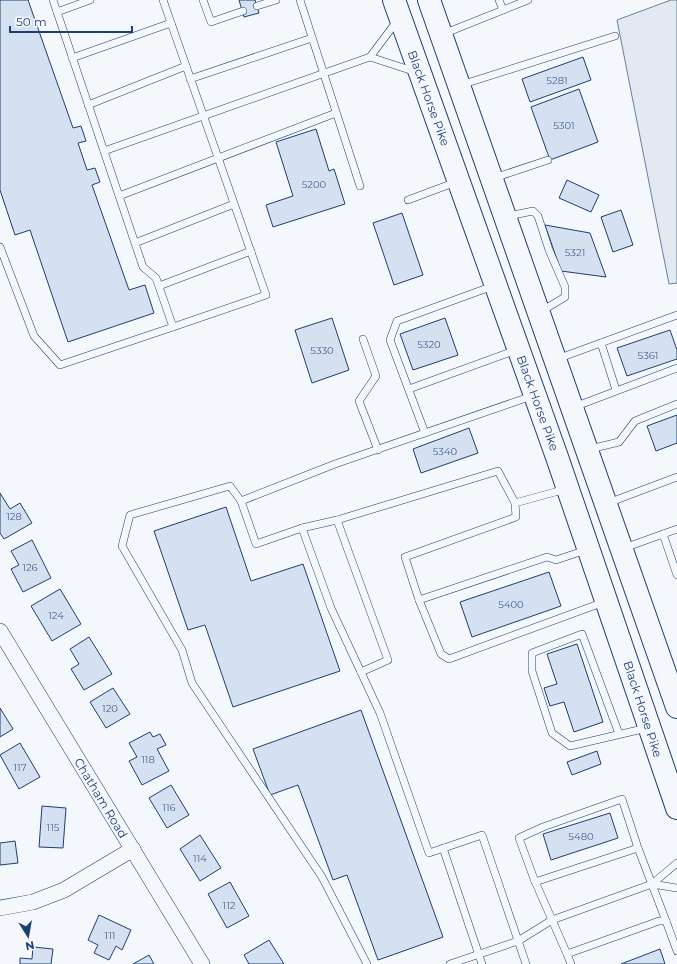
<svg xmlns="http://www.w3.org/2000/svg" width="677" height="964" font-family="Montserrat,sans-serif">
<style>
.green{fill:#e3e9f0;stroke:#687fa3}
.building{fill:#d5e0f0;stroke:#1d3f73}
.lines{fill:none;stroke-linecap:round;stroke-linejoin:round}
.service-casing{stroke:#1d3f73;stroke-width:8}
.minor-casing{stroke:#1d3f73;stroke-width:16}
.trunk-casing{stroke:#1d3f73;stroke-width:24}
.service{stroke:#f4f7fb;stroke-width:7}
.minor{stroke:#f4f7fb;stroke-width:15}
.trunk{stroke:#f4f7fb;stroke-width:22}
.labels{text-anchor:middle;dominant-baseline:central;stroke-width:3;stroke-linejoin:round;paint-order:stroke}
.number-label{font-size:10px;fill:#4b6792}
.street-label{font-size:12px;fill:#1d3f73;stroke:#f4f7fb}
</style>
<rect width="100%" height="100%" fill="#f4f7fb"/>
<path class="green" d="M 671,0 L 677,0 L 677,283 L 669,284 L 617,20 Z"/>
<g class="building">
<path d="M 0,0 L 28,0 L 73,128 L 81,126 L 86,141 L 78,143 L 87,170 L 95,168 L 100,182 L 92,185 L 129,290 L 145,285 L 154,313 L 68,342 L 30,230 L 15,235 L 0,190 Z"/>
<path d="M 239,0 L 255,0 L 259,13 L 244,17 Z"/>
<path d="M 583,57 L 591,80 L 530,102 L 522,79 Z"/>
<path d="M 579,89 L 598,142 L 550,160 L 531,107 Z"/>
<path d="M 316,129 L 329,171 L 334,169 L 345,204 L 273,227 L 266,205 L 293,196 L 276,142 Z"/>
<path d="M 567,180 L 599,195 L 591,212 L 559,198 Z"/>
<path d="M 621,210 L 633,245 L 613,252 L 601,217 Z"/>
<path d="M 402,213 L 423,275 L 394,285 L 373,223 Z"/>
<path d="M 545,225 L 590,233 L 606,277 L 561,271 Z"/>
<path d="M 332,318 L 349,370 L 312,383 L 295,330 Z"/>
<path d="M 445,318 L 458,355 L 413,370 L 400,334 Z"/>
<path d="M 670,330 L 677,350 L 677,359 L 627,376 L 617,348 Z"/>
<path d="M 677,415 L 677,443 L 656,451 L 647,426 Z"/>
<path d="M 469,428 L 478,453 L 421,473 L 413,449 Z"/>
<path d="M 0,493 L 10,509 L 20,503 L 32,523 L 4,539 L 0,533 Z"/>
<path d="M 226,507 L 251,581 L 303,564 L 340,671 L 233,707 L 205,625 L 188,630 L 154,531 Z"/>
<path d="M 32,540 L 51,578 L 23,592 L 11,569 L 19,565 L 11,551 Z"/>
<path d="M 549,572 L 561,606 L 472,637 L 460,602 Z"/>
<path d="M 60,589 L 81,624 L 52,641 L 31,606 Z"/>
<path d="M 89,637 L 112,674 L 84,690 L 71,669 L 79,664 L 70,649 Z"/>
<path d="M 577,644 L 603,722 L 574,732 L 564,702 L 550,706 L 544,688 L 557,684 L 547,654 Z"/>
<path d="M 113,688 L 130,714 L 106,728 L 90,702 Z"/>
<path d="M 0,708 L 13,729 L 0,737 Z"/>
<path d="M 361,710 L 443,937 L 378,960 L 347,875 L 333,880 L 298,785 L 270,795 L 253,749 Z"/>
<path d="M 150,732 L 153,737 L 160,734 L 166,745 L 157,749 L 169,771 L 142,785 L 129,761 L 137,757 L 129,743 Z"/>
<path d="M 20,743 L 40,777 L 19,789 L 0,755 Z"/>
<path d="M 597,751 L 601,764 L 572,775 L 567,762 Z"/>
<path d="M 171,785 L 189,815 L 167,828 L 149,798 Z"/>
<path d="M 42,806 L 66,808 L 63,848 L 39,847 Z"/>
<path d="M 610,813 L 618,838 L 551,860 L 543,834 Z"/>
<path d="M 200,835 L 221,868 L 200,881 L 180,849 Z"/>
<path d="M 15,841 L 18,863 L 0,865 L 0,843 Z"/>
<path d="M 230,882 L 249,916 L 227,928 L 208,894 Z"/>
<path d="M 99,915 L 131,930 L 122,950 L 116,946 L 109,960 L 94,953 L 98,945 L 88,940 Z"/>
<path d="M 269,940 L 284,964 L 249,964 L 244,955 Z"/>
<path d="M 33,947 L 53,949 L 51,964 L 20,964 L 20,958 L 32,959 Z"/>
<path d="M 660,949 L 665,964 L 621,964 Z"/>
<path d="M 149,955 L 154,964 L 133,964 Z"/>
</g>
<g class="lines">
<defs>
<g id="service">
<path d="M 163,0 L 266,295 L 173,327"/>
<path d="M 203,0 L 211,22 L 243,11"/>
<path d="M 300,0 L 360,186"/>
<path d="M 499,0 L 503,10"/>
<path d="M 257,6 L 276,0"/>
<path d="M 57,12 L 90,0"/>
<path d="M 443,34 L 528,0"/>
<path d="M 370,57 L 416,72"/>
<path d="M 72,58 L 171,23"/>
<path d="M 190,79 L 312,38"/>
<path d="M 461,85 L 615,36"/>
<path d="M 88,105 L 186,66"/>
<path d="M 104,151 L 370,57 L 397,21"/>
<path d="M 494,178 L 548,160"/>
<path d="M 119,196 L 336,113"/>
<path d="M 408,200 L 456,182"/>
<path d="M 508,216 L 533,211 L 538,216 L 549,250 L 565,287 L 565,297 L 540,312"/>
<path d="M 135,243 L 234,204"/>
<path d="M 0,247 L 34,336 L 60,365 L 173,327 L 156,278 L 143,267 L 53,0"/>
<path d="M 159,286 L 251,251"/>
<path d="M 363,339 L 376,376 L 359,401 L 378,450"/>
<path d="M 601,343 L 616,390"/>
<path d="M 557,359 L 677,315"/>
<path d="M 409,389 L 516,350"/>
<path d="M 574,407 L 677,368"/>
<path d="M 425,433 L 390,340 L 397,321 L 493,286"/>
<path d="M 590,449 L 619,442 L 635,421 L 677,404"/>
<path d="M 566,489 L 515,503 L 516,517 L 405,557 L 419,600 L 547,557 L 556,560 L 586,550"/>
<path d="M 241,501 L 230,486 L 130,515 L 122,546 L 182,650 L 192,683 L 322,877 L 367,964"/>
<path d="M 608,503 L 677,477"/>
<path d="M 337,520 L 388,660 L 361,672"/>
<path d="M 302,528 L 337,520 L 498,471 L 515,503"/>
<path d="M 663,534 L 677,575"/>
<path d="M 624,548 L 677,529"/>
<path d="M 419,600 L 441,654 L 449,659 L 604,602"/>
<path d="M 619,734 L 582,634 L 532,653 L 532,671 L 552,733 L 570,746 L 647,728"/>
<path d="M 443,848 L 482,964"/>
<path d="M 535,882 L 638,848"/>
<path d="M 652,884 L 677,888"/>
<path d="M 567,954 L 534,879 L 519,838 L 543,827 L 622,799 L 638,848 L 666,921"/>
<path d="M 450,964 L 518,941 L 552,920 L 652,884 L 677,863"/>
<path d="M 526,964 L 482,835 L 429,853 L 380,713 L 331,608 L 302,528 L 256,544 L 241,501 L 335,464 L 532,396"/>
<path d="M 571,964 L 567,954 L 659,921 L 666,921 L 677,951"/>
</g>
<g id="minor">
<path d="M 0,631 L 202,964"/>
<path d="M 0,908 L 33,902 L 64,890 L 133,849"/>
</g>
<g id="trunk">
<path d="M 394,0 L 557,457 L 677,808"/>
<path d="M 429,0 L 677,707"/>
</g>
</defs>
<use href="#service" class="service-casing"/>
<use href="#minor" class="minor-casing"/>
<use href="#trunk" class="trunk-casing"/>
<use href="#service" class="service"/>
<use href="#minor" class="minor"/>
<use href="#trunk" class="trunk"/>
</g>
<g class="labels">
<g class="number-label">
<text x="557" y="80">5281</text>
<text x="564" y="125">5301</text>
<text x="314" y="184">5200</text>
<text x="575" y="252">5321</text>
<text x="429" y="344">5320</text>
<text x="322" y="350">5330</text>
<text x="648" y="355">5361</text>
<text x="445" y="451">5340</text>
<text x="14" y="516">128</text>
<text x="30" y="567">126</text>
<text x="511" y="604">5400</text>
<text x="56" y="615">124</text>
<text x="110" y="708">120</text>
<text x="148" y="759">118</text>
<text x="20" y="767">117</text>
<text x="169" y="807">116</text>
<text x="53" y="827">115</text>
<text x="581" y="836">5480</text>
<text x="200" y="858">114</text>
<text x="229" y="905">112</text>
<text x="110" y="935">111</text>
</g>
<g class="street-label">
<text transform="translate(429 98) rotate(70)">Black Horse Pike</text>
<text transform="translate(538 403) rotate(70)">Black Horse Pike</text>
<text transform="translate(643 709) rotate(72)">Black Horse Pike</text>
<text transform="translate(101 798) rotate(59)">Chatham Road</text>
</g>
</g>
<g transform="translate(28 936) rotate(169)" stroke="#f4f7fb" stroke-width="3" paint-order="stroke">
<path d="M0-3L7 15L0 10L-7 15Z" fill="#1d3f73"/>
<text y="-6" font-size="11" font-weight="bold" text-anchor="middle" fill="#1d3f73">N</text>
</g>
<path d="M10 26v6h122v-6" fill="none" stroke="#1d3f73" stroke-width="2"/>
<text x="16" y="26" font-size="12" fill="#1d3f73" stroke="#f4f7fb" stroke-width="3" paint-order="stroke">50 m</text>
</svg>
